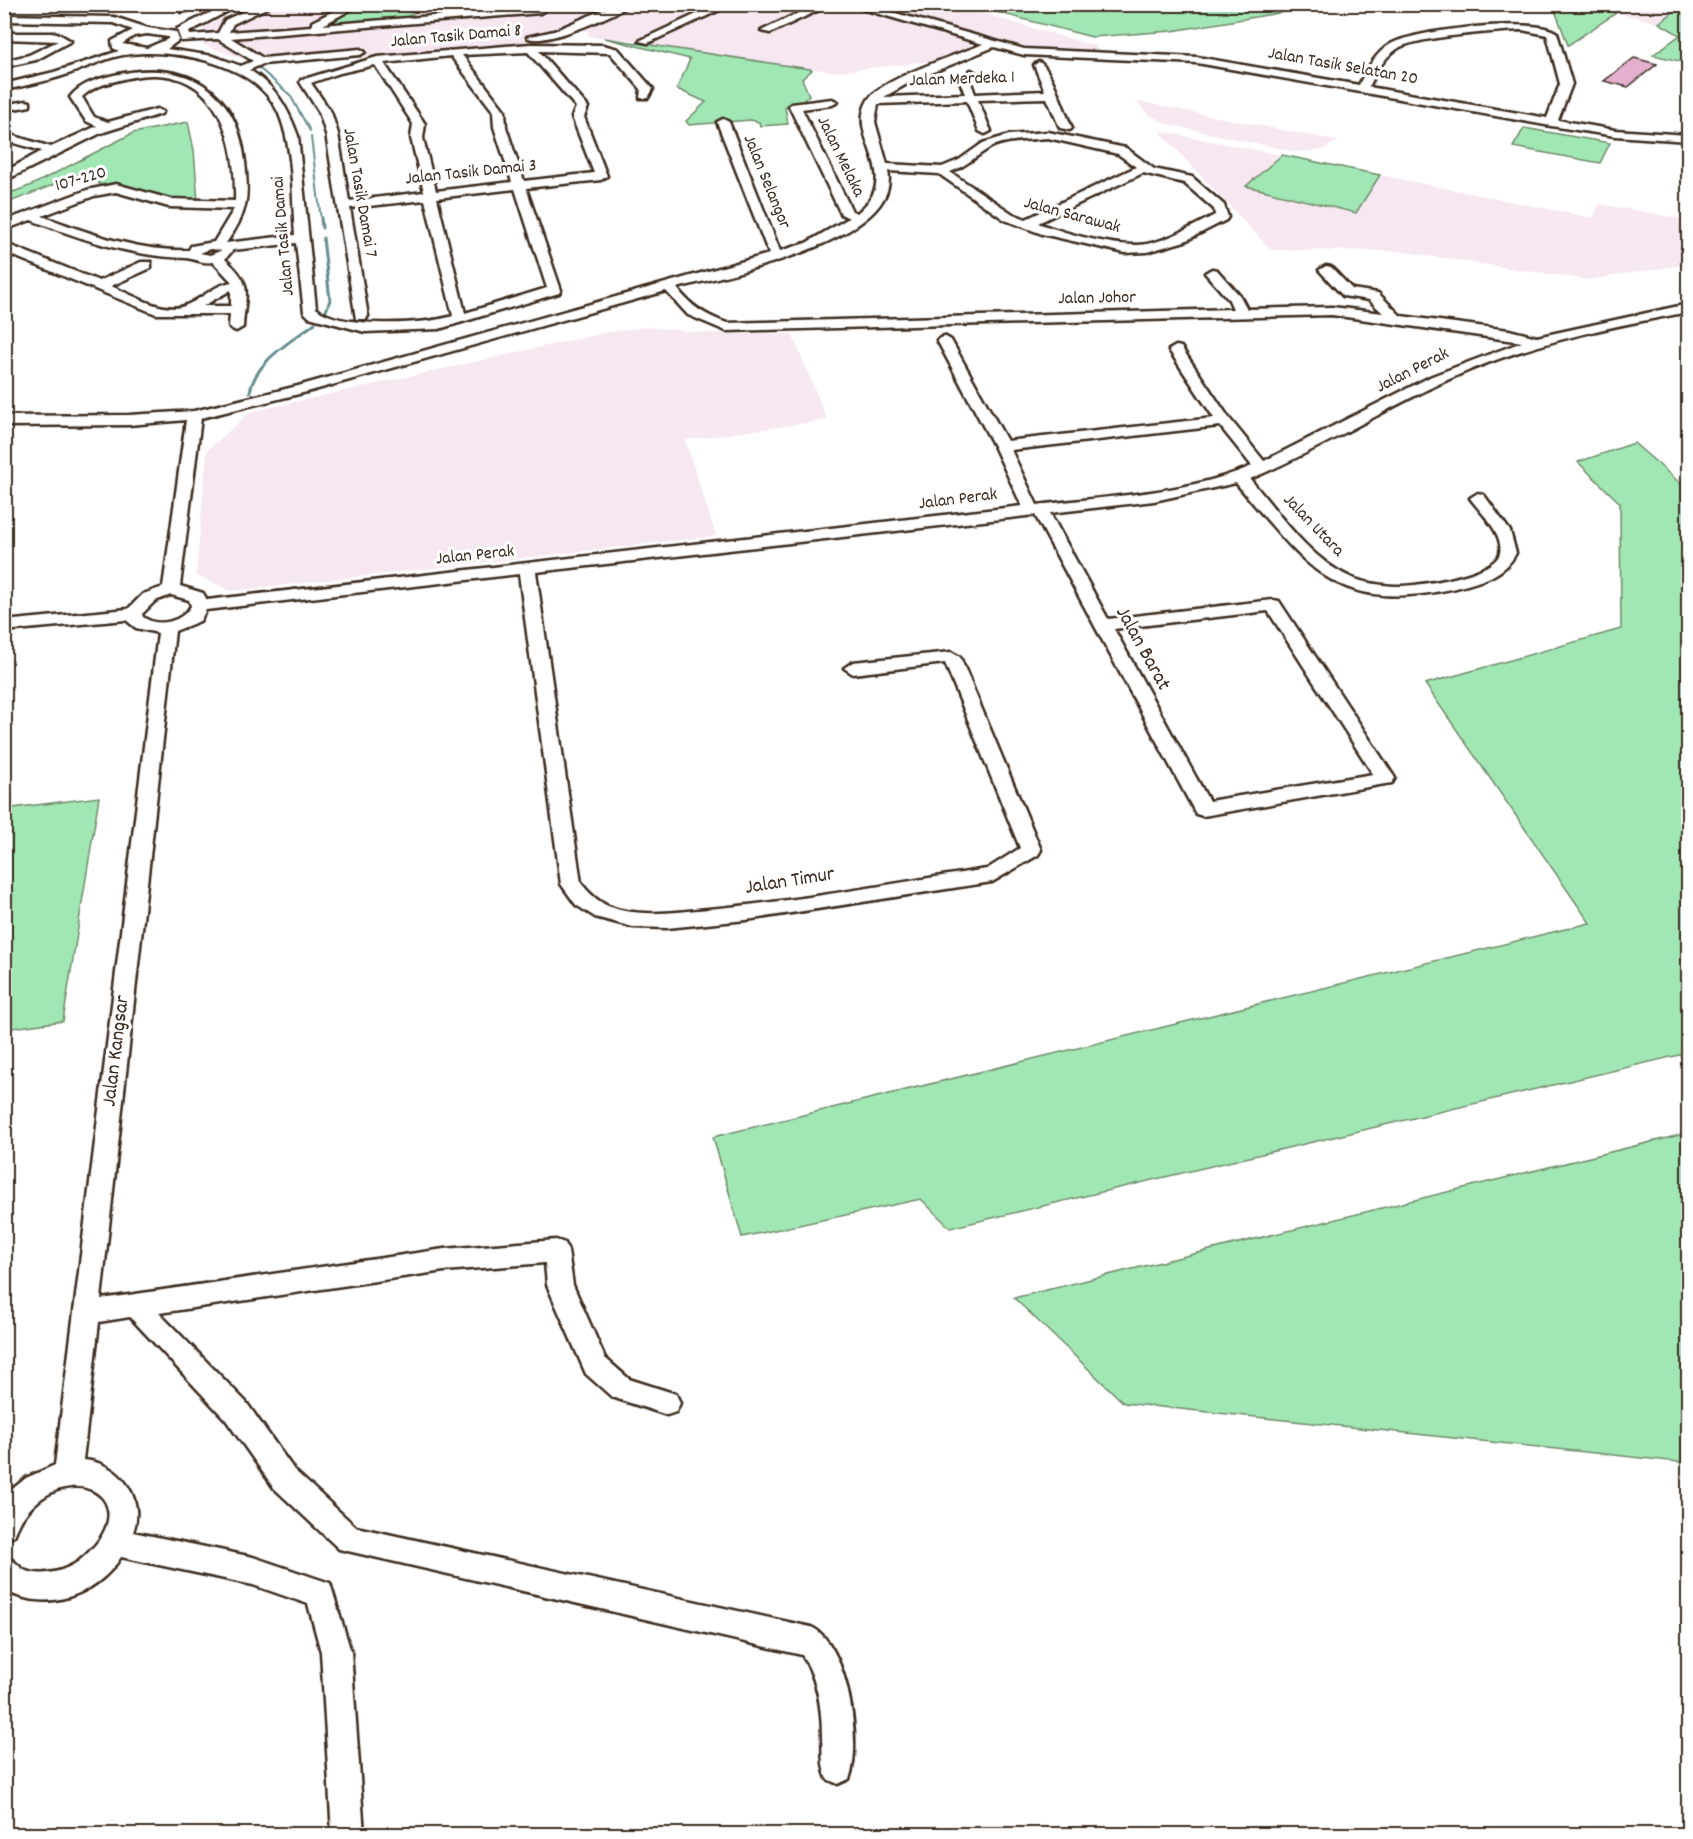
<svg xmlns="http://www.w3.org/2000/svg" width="1693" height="1839" font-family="Dekko,sans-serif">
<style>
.built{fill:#f7e7f0}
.green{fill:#a1e7b4;stroke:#6e8869;stroke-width:1.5}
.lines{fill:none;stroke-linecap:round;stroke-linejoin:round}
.stream-far1{stroke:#638c8f;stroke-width:2}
.stream{stroke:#638c8f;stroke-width:3}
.building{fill:#e3b0ce;stroke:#3b2a1e;stroke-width:1.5}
.minor-casing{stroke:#3b2a1e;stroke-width:5}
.minor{fill:#fff;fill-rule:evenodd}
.labels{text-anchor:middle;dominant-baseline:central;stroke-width:6;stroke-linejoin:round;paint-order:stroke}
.far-street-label{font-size:18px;fill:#3b2a1e;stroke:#fff}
.street-label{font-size:21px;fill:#3b2a1e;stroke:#fff}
</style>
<rect width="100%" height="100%" fill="#fff"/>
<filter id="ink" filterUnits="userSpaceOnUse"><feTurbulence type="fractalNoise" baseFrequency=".0167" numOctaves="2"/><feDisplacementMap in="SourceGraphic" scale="12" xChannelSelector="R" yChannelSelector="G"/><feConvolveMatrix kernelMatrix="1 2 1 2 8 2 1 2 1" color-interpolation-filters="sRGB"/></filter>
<g filter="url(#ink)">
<g class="built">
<path d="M 250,4 L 949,4 L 1098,47 L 1086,53 L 1026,49 L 980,36 L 956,58 L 836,72 L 666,49 L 635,40 L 594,37 L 586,35 L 589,32 L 573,28 L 550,37 L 550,42 L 513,43 L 264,66 L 203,45 L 203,28 Z"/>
<path d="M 1582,5 L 1683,5 L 1659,23 Z"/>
<path d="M 1136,101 L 1338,141 L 1323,150 L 1296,152 L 1167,124 L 1148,114 Z"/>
<path d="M 1159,131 L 1282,155 L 1247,186 L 1355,213 L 1380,175 L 1593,218 L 1599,204 L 1688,220 L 1688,264 L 1588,280 L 1397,251 L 1271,250 Z"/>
<path d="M 646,327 L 707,333 L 792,334 L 827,420 L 685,440 L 716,536 L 231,591 L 196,575 L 207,451 L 250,412 L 604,333 Z"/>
</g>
<g class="green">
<path d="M 362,5 L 400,5 L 415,16 L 322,24 Z"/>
<path d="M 969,5 L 1327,5 L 1172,31 L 1092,37 Z"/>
<path d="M 1553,5 L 1582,5 L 1616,13 L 1568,45 Z"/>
<path d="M 1683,5 L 1688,5 L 1688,63 L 1653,55 L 1680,35 L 1659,23 Z"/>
<path d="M 604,38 L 810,69 L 812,70 L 802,79 L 809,95 L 802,102 L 785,107 L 788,124 L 760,126 L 759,122 L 751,120 L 689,125 L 686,121 L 706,102 L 677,89 L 690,59 Z"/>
<path d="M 188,122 L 194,150 L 198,202 L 163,200 L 125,186 L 103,187 L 86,172 L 5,204 L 5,195 L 32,185 L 133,133 Z"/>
<path d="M 1524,128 L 1610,143 L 1600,163 L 1513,147 Z"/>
<path d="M 1282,155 L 1380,175 L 1356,213 L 1246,186 Z"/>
<path d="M 1634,443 L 1688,490 L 1688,1053 L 950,1228 L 921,1199 L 742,1237 L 713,1137 L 1590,923 L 1425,684 L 1621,629 L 1620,503 L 1578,462 Z"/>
<path d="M 99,797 L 63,1021 L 5,1029 L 5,809 Z"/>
<path d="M 1688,1133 L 1688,1463 L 1124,1403 L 1014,1298 Z"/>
</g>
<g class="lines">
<g class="stream-far1">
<path d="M 259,68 L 290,95 L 310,131"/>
<path d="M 311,137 L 321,220"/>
</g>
<g class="stream">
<path d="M 321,218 L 322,228"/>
<path d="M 323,238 L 330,300 L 326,311"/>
<path d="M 250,392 C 255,361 292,341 315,323"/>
</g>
</g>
<path class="building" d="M 1634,58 L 1657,64 L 1628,87 L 1604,81 Z"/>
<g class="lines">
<defs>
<g id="minor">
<path d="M 179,4 L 189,4 L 190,10 L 181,12 Z"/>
<path d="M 227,4 L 241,4 L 189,32 L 190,35 L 218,33 L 225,20 L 260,4 L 275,4 L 233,24 L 229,32 L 312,26 L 312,22 L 347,4 L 361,4 L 323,25 L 540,7 L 545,10 L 540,13 L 231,38 L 263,58 L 360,49 L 365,52 L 360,55 L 263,64 L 249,70 C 275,85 288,108 298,136 L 316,308 C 338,329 425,325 453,316 L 425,200 L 350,208 L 368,316 L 366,319 L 356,319 L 326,134 L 319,112 L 300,82 L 301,80 L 377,57 L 530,44 L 603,45 L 618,49 L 653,89 L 648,98 L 640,98 L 641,89 L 610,53 L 539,51 L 588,107 L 584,117 L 607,176 L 601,180 L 526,188 L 561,290 L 559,293 L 439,329 L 365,332 L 309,317 L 304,312 L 296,243 L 233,250 L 225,259 C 254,285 245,291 243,327 L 236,331 L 229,327 L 230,314 L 156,314 L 4,252 L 4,243 L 99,281 L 141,262 L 151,262 L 151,268 L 111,286 C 131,294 159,312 181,307 C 199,302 213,285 232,282 L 213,262 C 203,264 196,259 186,258 C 129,256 84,240 31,220 L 4,230 L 4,221 L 87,190 L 116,184 L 170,199 L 235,201 C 237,133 213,59 128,78 C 112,82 94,85 82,97 L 94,117 L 108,122 L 157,109 L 163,112 L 161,114 L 101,133 L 4,181 L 4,172 L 42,151 L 4,140 L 4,133 L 51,147 L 97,126 L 86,121 L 70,97 C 81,83 98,79 114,75 C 184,59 237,87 245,162 C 249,198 248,213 226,243 L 295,235 C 292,195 294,151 279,114 C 258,64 179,49 131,54 C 107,56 85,69 62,76 C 43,82 24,86 4,90 L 4,84 L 54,72 L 119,51 L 113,48 L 112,41 L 133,30 L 113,23 L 4,21 L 4,15 L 114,17 L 148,28 L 176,32 L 179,40 L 167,49 L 213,56 L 241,66 L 253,61 L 218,39 L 181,41 L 177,29 ZM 147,34 L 168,37 L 168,39 L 147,48 L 122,44 L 134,36 ZM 528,52 L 576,107 L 572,117 L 594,173 L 524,181 L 506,127 L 505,111 L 462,55 ZM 451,56 L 493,111 L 494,127 L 512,182 L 436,191 L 423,138 L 425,124 L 384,63 ZM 375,65 L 413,124 L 411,138 L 424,192 L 349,201 L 338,134 L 331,112 L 311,83 L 340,73 ZM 515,189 L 547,288 L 465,313 L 437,198 ZM 116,192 L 169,207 L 234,209 L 214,242 L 191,246 L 189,250 C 138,252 89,233 42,216 L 94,196 ZM 210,249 L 221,250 L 220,251 L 210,255 L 200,253 ZM 231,290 L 231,306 L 203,306 Z"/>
<path d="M 616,4 L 631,4 C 616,15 541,48 527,37 L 554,31 Z"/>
<path d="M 718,4 L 733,4 L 648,43 L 639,41 Z"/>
<path d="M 817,4 L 832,4 L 770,33 L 761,31 Z"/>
<path d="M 845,4 L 863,4 L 1024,49 L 1197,57 L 1359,85 C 1366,70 1375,54 1389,45 C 1411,30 1537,16 1557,33 L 1572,84 L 1558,120 L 1615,130 L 1688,135 L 1688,141 L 1615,136 L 1551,126 L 1197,63 L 1024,55 L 994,47 L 914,80 L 884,97 L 965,94 L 959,79 L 971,70 L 976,73 L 970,80 L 975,94 L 1045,91 L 1034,65 L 1039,62 C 1050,66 1066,115 1072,128 L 1070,130 L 1060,128 L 1047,98 L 978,100 L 991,131 L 985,134 L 979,131 L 967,101 L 878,104 L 875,122 L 887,164 L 942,167 L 959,160 L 983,143 L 1009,135 L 1048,132 L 1126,148 L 1154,169 L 1192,177 L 1224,205 L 1228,217 L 1226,220 L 1185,241 L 1147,252 L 1125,253 L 1042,234 L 1005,220 L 939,174 L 888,171 C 903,241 724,275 677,288 C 690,306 706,316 727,323 L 1233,309 L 1229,300 L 1205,273 L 1212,269 L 1217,270 L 1240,296 L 1247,309 L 1332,307 L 1383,313 L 1369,300 L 1343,296 L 1319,270 L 1326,266 L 1331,267 L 1352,289 L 1378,293 L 1401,316 L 1509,330 L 1537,337 L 1688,304 L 1688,312 C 1614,326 1540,341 1470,370 C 1394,402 1325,448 1250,479 C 1279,513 1308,558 1350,577 C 1363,583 1380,585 1394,586 C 1414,587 1494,576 1500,553 C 1504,533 1480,512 1470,498 L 1478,493 L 1484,495 L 1510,531 L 1516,553 C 1505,576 1479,582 1456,588 C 1333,615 1308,567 1236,483 L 1154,501 L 1050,513 L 1108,619 L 1273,600 L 1279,601 L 1395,778 L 1392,783 L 1385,784 L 1203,816 L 1196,814 L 1035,515 L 536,572 L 581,883 C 588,892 597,901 608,906 C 638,918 676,912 708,909 C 801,901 894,883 987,869 L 1020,848 L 945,663 L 853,674 L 844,668 L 853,662 L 951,652 L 960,657 L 1041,850 L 1038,855 L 992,882 L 746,920 L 667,928 L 633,927 L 595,917 L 576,905 L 561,884 L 519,574 L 206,610 L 200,621 L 175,631 L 101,1299 L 444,1249 L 556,1240 L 565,1243 L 568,1251 L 573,1285 L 605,1358 L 629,1379 L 676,1394 L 680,1403 L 676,1412 L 667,1415 L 612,1397 L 586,1374 L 547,1285 L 545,1263 L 444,1271 L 159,1313 L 246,1402 L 294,1470 L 356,1527 L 811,1627 C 848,1643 863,1745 849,1779 L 838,1784 L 827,1779 C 821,1765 823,1752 822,1737 C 822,1708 818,1680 802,1655 L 339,1549 L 274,1488 L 226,1420 L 130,1317 L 99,1322 L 83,1460 C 119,1462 146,1498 133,1532 L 253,1557 L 330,1583 L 351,1652 L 364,1834 L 332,1834 L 321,1652 L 308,1604 L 253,1585 L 121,1557 C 96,1596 46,1613 4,1590 L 4,1555 C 14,1559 18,1567 26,1571 C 43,1577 66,1571 79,1561 C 153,1500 70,1455 25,1515 C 20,1521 17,1529 14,1536 L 4,1539 L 4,1496 L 26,1478 L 55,1465 L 158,633 L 136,628 L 126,620 L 4,631 L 4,621 L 128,609 L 143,594 L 163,587 L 186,420 L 129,425 L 4,426 L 4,416 L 129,415 L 194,411 L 298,386 L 769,254 L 717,122 L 723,119 L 729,122 L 780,251 L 806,243 L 849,218 L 841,214 L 789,106 L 791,104 L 832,99 L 838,102 L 832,105 L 802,109 L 852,211 L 857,213 C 906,174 845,138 868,100 C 882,78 958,55 983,44 ZM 1522,30 L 1547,35 L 1560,84 L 1547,118 L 1369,87 C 1376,73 1383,58 1397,49 C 1414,37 1498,31 1522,30 ZM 1048,138 L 1118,154 L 1136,167 L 1026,219 L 1013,214 L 950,172 C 967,166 977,155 991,147 C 1008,139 1030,140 1048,138 ZM 1143,173 L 1184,183 L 1214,209 L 1215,215 C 1193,226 1171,239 1147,244 C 1118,249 1065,233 1038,223 ZM 666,291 L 688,315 L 726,331 L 1332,315 L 1522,342 L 1432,376 L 1264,461 L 1229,418 L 1181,347 L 1176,346 L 1169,350 L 1214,418 L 1007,441 L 951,340 L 944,336 L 937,340 L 994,446 L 1022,506 L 207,600 L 203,593 L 180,586 L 201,418 L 307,392 ZM 1220,426 L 1252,466 C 1186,494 1108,496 1037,505 L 1011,450 ZM 171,595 L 189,600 L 191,606 C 182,622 158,628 143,617 L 142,614 L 155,601 ZM 1268,611 L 1373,774 L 1209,801 L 1114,629 Z"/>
<path d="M 4,33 L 57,33 L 71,41 L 36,60 L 4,67 L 4,61 L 29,55 L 58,41 L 4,39 Z"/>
<path d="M 26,101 L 30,102 L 30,106 L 4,111 L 4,105 Z"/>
</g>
</defs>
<use href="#minor" class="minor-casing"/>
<use href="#minor" class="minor"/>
</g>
</g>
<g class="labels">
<g class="far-street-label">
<text transform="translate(456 37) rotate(-5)">Jalan Tasik Damai 8</text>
<text transform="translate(1343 67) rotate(10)">Jalan Tasik Selatan 20</text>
<text transform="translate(962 80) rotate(-2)">Jalan Merdeka 1</text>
<text transform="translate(840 157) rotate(64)">Jalan Melaka</text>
<text transform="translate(471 173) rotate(-6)">Jalan Tasik Damai 3</text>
<text transform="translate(81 180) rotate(-16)">107-220</text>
<text transform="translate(766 182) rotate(68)">Jalan Selangor</text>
<text transform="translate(359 193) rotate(80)">Jalan Tasik Damai 7</text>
<text transform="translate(1072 216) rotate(15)">Jalan Sarawak</text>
<text transform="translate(284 236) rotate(-95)">Jalan Tasik Damai</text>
<text transform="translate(1097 299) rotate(-1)">Jalan Johor</text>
<text transform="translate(1413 371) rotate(-27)">Jalan Perak</text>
<text transform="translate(958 500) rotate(-7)">Jalan Perak</text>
<text transform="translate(1313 526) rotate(46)">Jalan Utara</text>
<text transform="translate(475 556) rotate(-6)">Jalan Perak</text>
</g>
<g class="street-label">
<text transform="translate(1142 649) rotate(61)">Jalan Barat</text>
<text transform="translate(790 882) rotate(-9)">Jalan Timur</text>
<text transform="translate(117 1051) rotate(-83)">Jalan Kangsar</text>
</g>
</g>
<rect width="1693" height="1839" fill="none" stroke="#fff" stroke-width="24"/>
<rect x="12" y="12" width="1669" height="1815" fill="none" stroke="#3b2a1e" stroke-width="2" filter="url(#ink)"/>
</svg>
